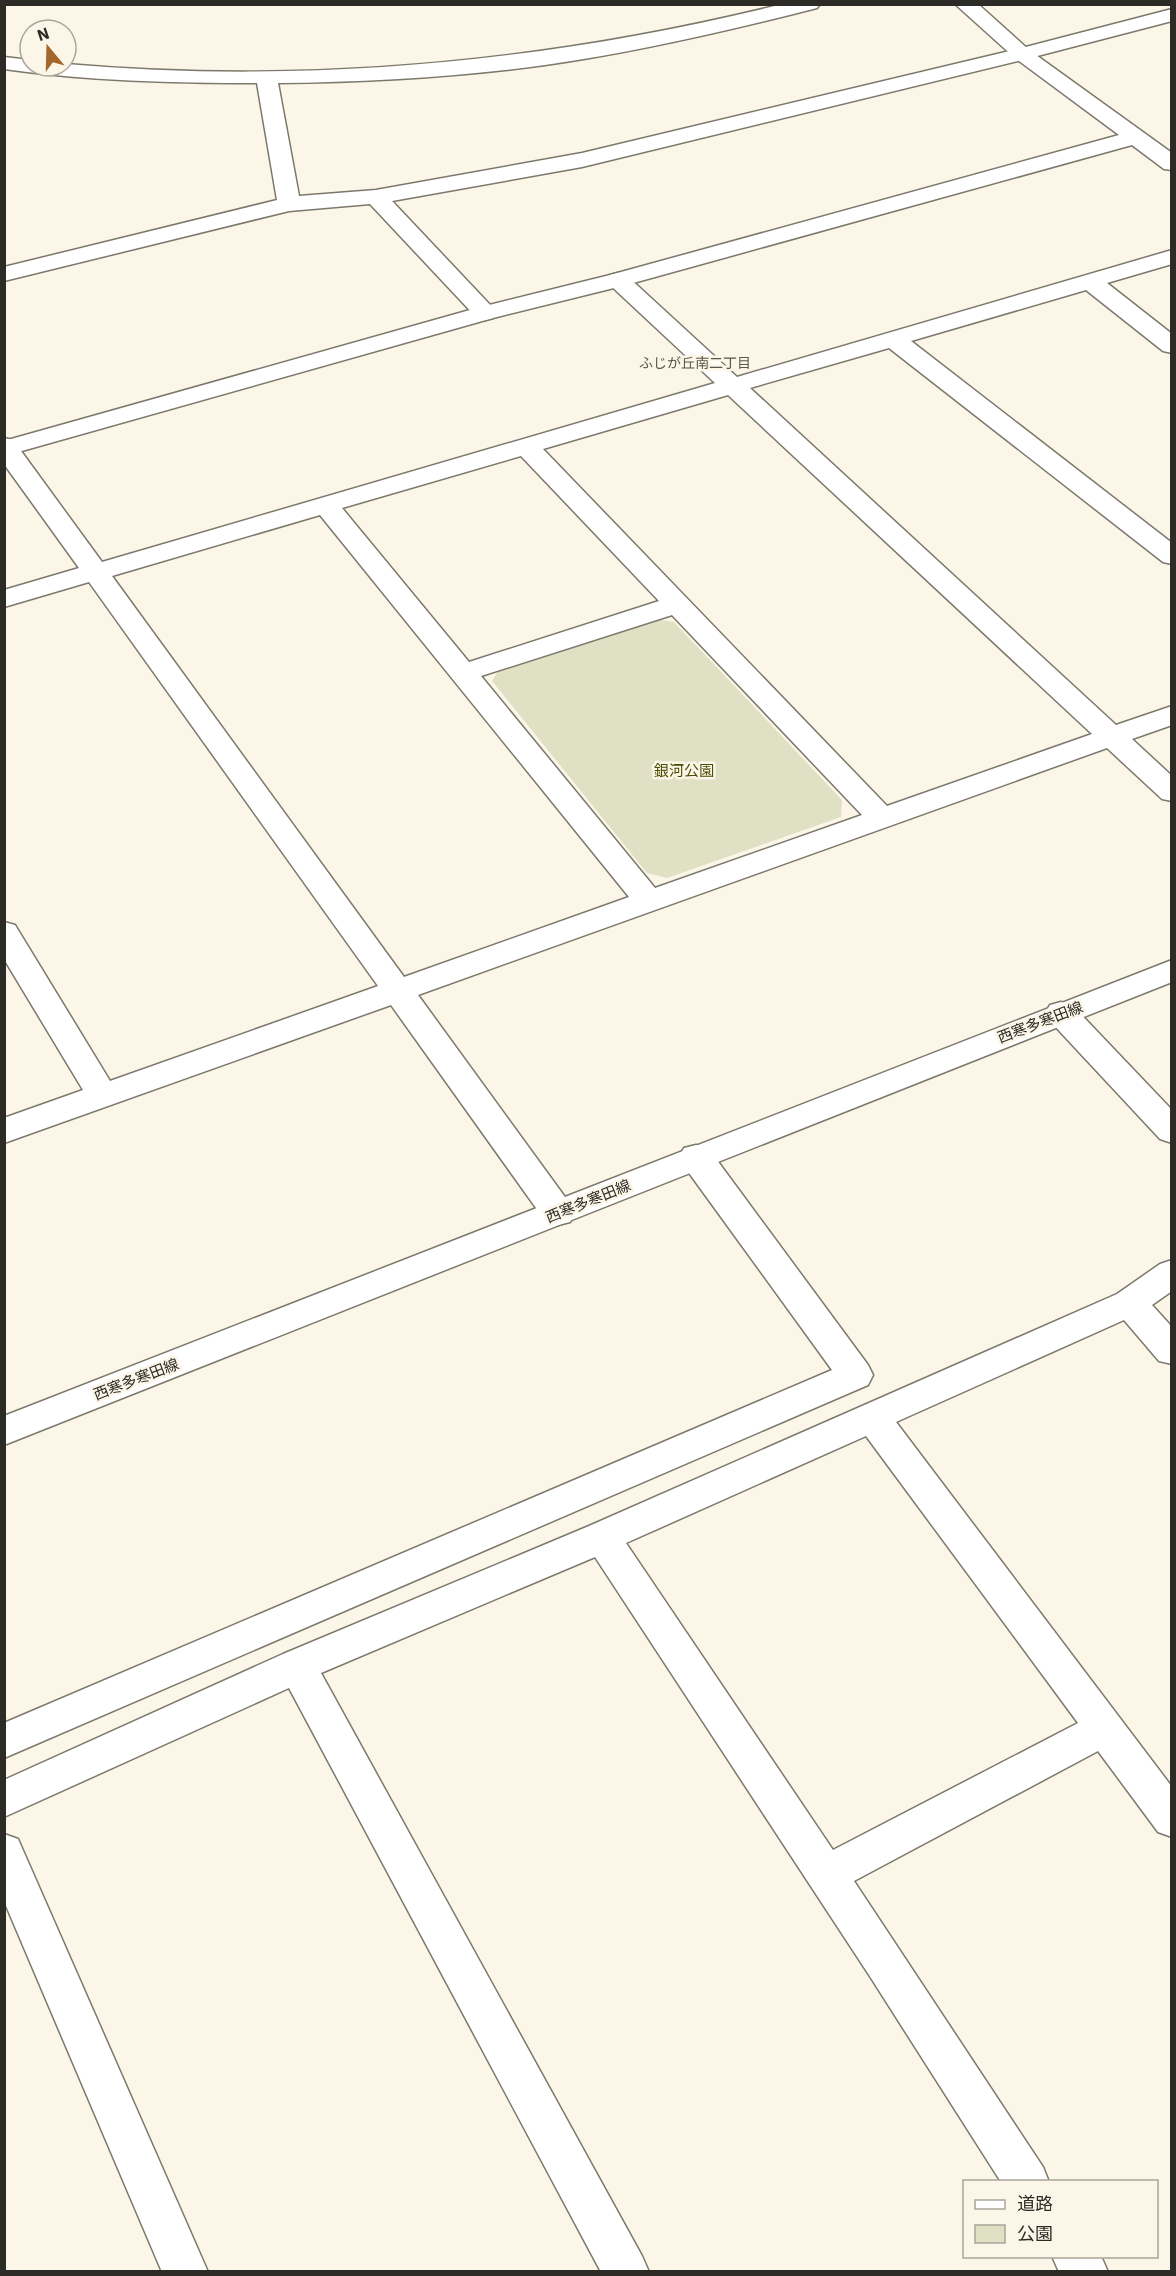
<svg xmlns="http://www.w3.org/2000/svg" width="1176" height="2276" font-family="'IBM Plex Sans','Noto Sans JP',sans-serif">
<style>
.green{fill:#dfe0c4}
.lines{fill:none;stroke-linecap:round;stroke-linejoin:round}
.street-casing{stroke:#7c786b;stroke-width:3}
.secondary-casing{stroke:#7c786b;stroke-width:3}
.street{fill:#fff;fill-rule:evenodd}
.secondary{fill:#fff;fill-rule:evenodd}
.labels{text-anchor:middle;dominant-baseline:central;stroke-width:5;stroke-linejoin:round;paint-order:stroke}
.far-neighbourhood-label{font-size:14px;fill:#5a564a;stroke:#fbf6e8}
.park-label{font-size:15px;fill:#4d4e05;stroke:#fbf6e8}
.street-label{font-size:15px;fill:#2d2b26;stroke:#fbf6e8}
</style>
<rect width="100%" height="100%" fill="#fbf6e8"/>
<path class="green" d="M 655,619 L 674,622 L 842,800 L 841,817 L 667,878 L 647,873 L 492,681 L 500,668 Z"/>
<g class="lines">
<defs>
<g id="street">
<path d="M 783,4 L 820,4 L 817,8 C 727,31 637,52 545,65 C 457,77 367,82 278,83 L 299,196 L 376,190 L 582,153 L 1018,49 L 1172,9 L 1172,21 L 1022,60 L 582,167 L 392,201 L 493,308 L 497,313 L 493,318 L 485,320 L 477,318 L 370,204 L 289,211 L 4,281 L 4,267 L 277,200 L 257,83 C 172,83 88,81 4,69 L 4,57 L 30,60 L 30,66 L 66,66 L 66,64 C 307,85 549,62 783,4 Z"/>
<path d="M 1172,250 L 1172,264 L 1107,283 L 1172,334 L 1172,353 L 1163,351 L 1086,290 L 911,341 L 1172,543 L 1172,564 L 1163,562 L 889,348 L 750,388 L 1116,725 L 1172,706 L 1172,725 L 1132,739 L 1172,776 L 1172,801 L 1162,799 L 1107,748 L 418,995 L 570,1204 L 575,1213 L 570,1222 L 558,1225 L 546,1222 L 391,1005 L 4,1143 L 4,1118 L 83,1090 L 4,959 L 4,922 L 15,925 L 110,1081 L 378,986 L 89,582 L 4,607 L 4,590 L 79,568 L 4,464 L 4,438 L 13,440 L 102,562 L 715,383 L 610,285 L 606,280 L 610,275 L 618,273 L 626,275 L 737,377 ZM 728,395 L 1092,734 L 887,806 L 543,449 ZM 521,456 L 659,601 L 469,662 L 342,508 ZM 320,515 L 629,897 L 404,977 L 112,576 ZM 672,615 L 862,815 L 655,888 L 481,676 Z"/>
<path d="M 1061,1002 L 1072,1005 L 1172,1110 L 1172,1143 L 1160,1139 L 1050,1021 L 1045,1013 L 1050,1005 Z"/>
<path d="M 696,1145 L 708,1148 L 868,1365 L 873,1375 L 868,1385 L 4,1758 L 4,1723 L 832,1370 L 684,1166 L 679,1157 L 684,1148 Z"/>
<path d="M 1172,1260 L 1172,1291 L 1152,1305 L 1172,1327 L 1172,1364 L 1159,1361 L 1124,1320 L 896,1422 L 1172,1787 L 1172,1837 L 1158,1832 L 1098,1751 L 854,1881 L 1043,2167 L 1049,2182 L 1001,2182 L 871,1978 L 595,1557 L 321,1673 L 642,2256 L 649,2272 L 601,2272 L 289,1688 L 4,1817 L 4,1780 L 283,1654 L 589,1526 L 1117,1294 L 1160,1264 ZM 866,1436 L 1078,1723 L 833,1850 L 626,1543 Z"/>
<path d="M 4,1834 L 18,1839 L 208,2272 L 162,2272 L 4,1901 Z"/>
<path d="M 1052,2256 L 1101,2256 L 1108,2272 L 1059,2272 Z"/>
</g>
<g id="secondary">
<path d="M 955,4 L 978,4 L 1029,50 L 1172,153 L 1172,170 L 1164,169 L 1132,145 L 626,285 L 493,318 L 4,456 L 4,441 L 477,308 L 610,275 L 1119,135 L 1015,58 Z"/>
<path d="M 1172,960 L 1172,982 L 4,1445 L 4,1416 Z"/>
</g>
</defs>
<use href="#street" class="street-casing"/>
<use href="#secondary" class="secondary-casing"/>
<use href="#street" class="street"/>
<use href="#secondary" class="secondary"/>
</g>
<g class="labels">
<g class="far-neighbourhood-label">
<text x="695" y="363">ふじが丘南二丁目</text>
</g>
<g class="park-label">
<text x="684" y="770">銀河公園</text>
</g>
<g class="street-label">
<text transform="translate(1040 1022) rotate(-21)">西寒多寒田線</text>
<text transform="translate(588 1201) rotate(-22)">西寒多寒田線</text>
<text transform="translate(136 1379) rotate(-21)">西寒多寒田線</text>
</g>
</g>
<rect width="1176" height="2276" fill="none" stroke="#2d2b26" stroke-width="12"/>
<rect x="963" y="2180" width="195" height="78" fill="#fbf6e8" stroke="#a9a59a" stroke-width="1.5"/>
<rect x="975" y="2200" width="30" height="9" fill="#ffffff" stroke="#a9a59a" stroke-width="1.5"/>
<text x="1017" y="2210" font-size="18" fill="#2d2b26">道路</text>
<rect x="975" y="2225" width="30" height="18" fill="#dfe0c4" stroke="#a9a59a" stroke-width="1.5"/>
<text x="1017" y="2240" font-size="18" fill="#2d2b26">公園</text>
<g transform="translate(48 48) rotate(341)"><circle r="28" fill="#fbf6e8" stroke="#a9a59a" stroke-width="1.5"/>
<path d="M0-4.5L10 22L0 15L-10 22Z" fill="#a3662b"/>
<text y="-9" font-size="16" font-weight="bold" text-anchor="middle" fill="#2d2b26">N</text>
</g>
</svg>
